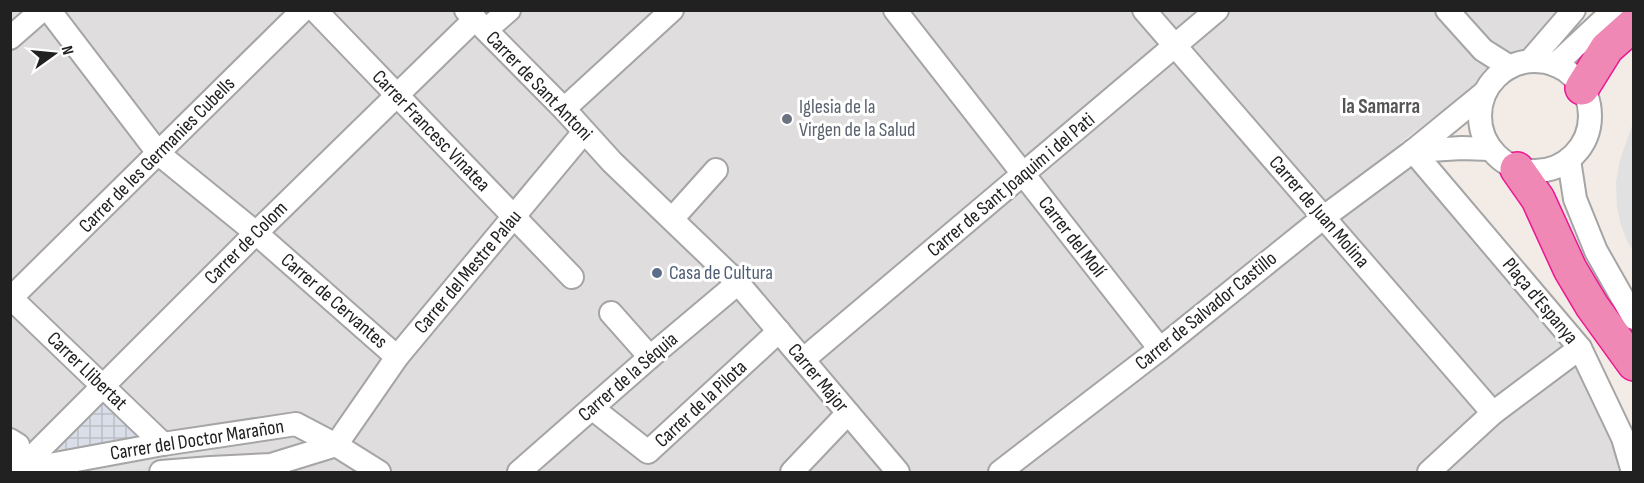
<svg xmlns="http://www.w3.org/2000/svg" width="1644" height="483" font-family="'Sofia Sans Condensed',sans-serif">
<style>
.residential{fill:#dfddde}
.parking{fill:#e1e1e1}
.plaza{fill:url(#plaza-grid)}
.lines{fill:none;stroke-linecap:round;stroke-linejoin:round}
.minor-casing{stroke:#a5a5a5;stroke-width:26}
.highway-casing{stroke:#ec1793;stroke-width:36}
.minor{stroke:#fff;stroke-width:22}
.highway{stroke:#ef88b4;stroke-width:33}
.worship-dot{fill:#6b7280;stroke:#fff;stroke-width:2}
.service-dot{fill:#5c6f8a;stroke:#fff;stroke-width:2}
.labels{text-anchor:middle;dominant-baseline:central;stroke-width:6;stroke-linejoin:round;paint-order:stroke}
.street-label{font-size:20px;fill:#212121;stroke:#fff}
.worship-label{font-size:20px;fill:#5b616d;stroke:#fff;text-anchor:start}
.service-label{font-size:20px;fill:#4e5e75;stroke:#fff;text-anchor:start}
.neighbourhood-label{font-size:21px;font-weight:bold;fill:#545454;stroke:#fff}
</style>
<defs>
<pattern id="plaza-grid" width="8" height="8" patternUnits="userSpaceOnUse" patternTransform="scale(1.5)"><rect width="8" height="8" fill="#dadee8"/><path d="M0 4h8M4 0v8" fill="none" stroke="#bbbec7"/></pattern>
</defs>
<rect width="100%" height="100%" fill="#f2ebe6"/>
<path class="residential" d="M 10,11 L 1574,11 L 1400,143 L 1580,348 L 1633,472 L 11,472 Z"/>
<g class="parking">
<path d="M 1633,123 L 1633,250 L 1628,243 L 1621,225 L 1617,207 L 1616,182 L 1620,160 Z"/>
<path d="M 211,442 L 214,456 L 121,472 L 45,472 Z"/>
</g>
<path class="plaza" d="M 103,401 L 140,436 L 139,438 L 66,451 L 60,448 L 58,444 Z"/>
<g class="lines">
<defs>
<g id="minor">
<path d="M 49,10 L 159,154 L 256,233 L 397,357"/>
<path d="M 315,10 L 572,277"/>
<path d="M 466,10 L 564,109 L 612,162 L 738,283 L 898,472"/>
<path d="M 895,10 L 1160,349"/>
<path d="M 1144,10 L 1493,413"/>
<path d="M 1447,10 L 1483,50 L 1510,67"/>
<path d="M 486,30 L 509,10"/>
<path d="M 10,38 L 42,10"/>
<circle cx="1535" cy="116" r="55"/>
<path d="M 1530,61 L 1574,10"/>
<path d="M 1555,65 L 1614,10"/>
<path d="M 564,109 L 672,10"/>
<path d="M 1413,151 L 1580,348 L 1623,438 L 1633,472"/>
<path d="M 1413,151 L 1462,148 L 1489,149"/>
<path d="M 1569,160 L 1575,199 L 1596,251 L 1634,318"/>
<path d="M 673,218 L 716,170"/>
<path d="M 10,297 L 163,444"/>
<path d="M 10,299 L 303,10"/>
<path d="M 611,313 L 650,357"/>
<path d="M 804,359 L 1217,10"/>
<path d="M 592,408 L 648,452 L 779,331"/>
<path d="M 10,440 L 18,445 L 20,469"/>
<path d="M 336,445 L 397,357 L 584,132"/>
<path d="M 20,469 L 256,233 L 475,19"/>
<path d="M 17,471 L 163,444 L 296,424 L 336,445 L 379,472"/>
<path d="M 161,472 L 211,468 L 271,465 L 336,445"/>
<path d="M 519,472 L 650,357 L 738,283"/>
<path d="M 792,472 L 848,413"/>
<path d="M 1000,472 L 1160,349 L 1324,217 L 1413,151 L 1484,93"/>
<path d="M 1429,472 L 1493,413 L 1580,348"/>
</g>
<g id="highway">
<path d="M 1582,88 L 1607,48 L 1634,24"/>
<path d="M 1517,169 L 1538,199 L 1570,269 L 1592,306 L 1634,364"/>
</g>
</defs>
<use href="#minor" class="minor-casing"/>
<use href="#highway" class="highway-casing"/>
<use href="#minor" class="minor"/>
<use href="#highway" class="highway"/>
</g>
<circle class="worship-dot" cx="787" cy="119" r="6"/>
<circle class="service-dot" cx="657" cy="273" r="6"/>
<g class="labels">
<g class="street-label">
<text transform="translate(539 86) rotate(46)">Carrer de Sant Antoni</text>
<text transform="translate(431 131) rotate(46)">Carrer Francesc Vinatea</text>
<text transform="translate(157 155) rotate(-45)">Carrer de les Germanies Cubells</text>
<text transform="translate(1011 185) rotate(-40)">Carrer de Sant Joaquim i del Pati</text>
<text transform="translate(1319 212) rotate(49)">Carrer de Juan Molina</text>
<text transform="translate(1072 237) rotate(52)">Carrer del Molí</text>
<text transform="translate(246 243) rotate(-45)">Carrer de Colom</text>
<text transform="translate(468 272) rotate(-50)">Carrer del Mestre Palau</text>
<text transform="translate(334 301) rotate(41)">Carrer de Cervantes</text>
<text transform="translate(1540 301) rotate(50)">Plaça d'Espanya</text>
<text transform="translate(1206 311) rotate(-39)">Carrer de Salvador Castillo</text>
<text transform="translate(87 371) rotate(44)">Carrer Llibertat</text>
<text transform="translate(628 377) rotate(-41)">Carrer de la Séquia</text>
<text transform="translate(818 378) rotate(50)">Carrer Major</text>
<text transform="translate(701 404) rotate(-43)">Carrer de la Pilota</text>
<text transform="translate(197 440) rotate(-9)">Carrer del Doctor Marañon</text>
</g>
<g class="worship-label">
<text x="799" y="107">Iglesia de la<tspan x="799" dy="23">Virgen de la Salud</tspan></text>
</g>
<g class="service-label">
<text x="669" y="273">Casa de Cultura</text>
</g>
<g class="neighbourhood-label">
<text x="1381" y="106">la Samarra</text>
</g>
</g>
<rect width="1644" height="483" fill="none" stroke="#212121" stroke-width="24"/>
<g transform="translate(54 54) rotate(75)" stroke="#ffffff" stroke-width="4.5" paint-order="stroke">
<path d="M0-4.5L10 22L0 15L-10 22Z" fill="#212121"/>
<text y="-9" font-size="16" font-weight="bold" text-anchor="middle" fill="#212121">N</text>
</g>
</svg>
